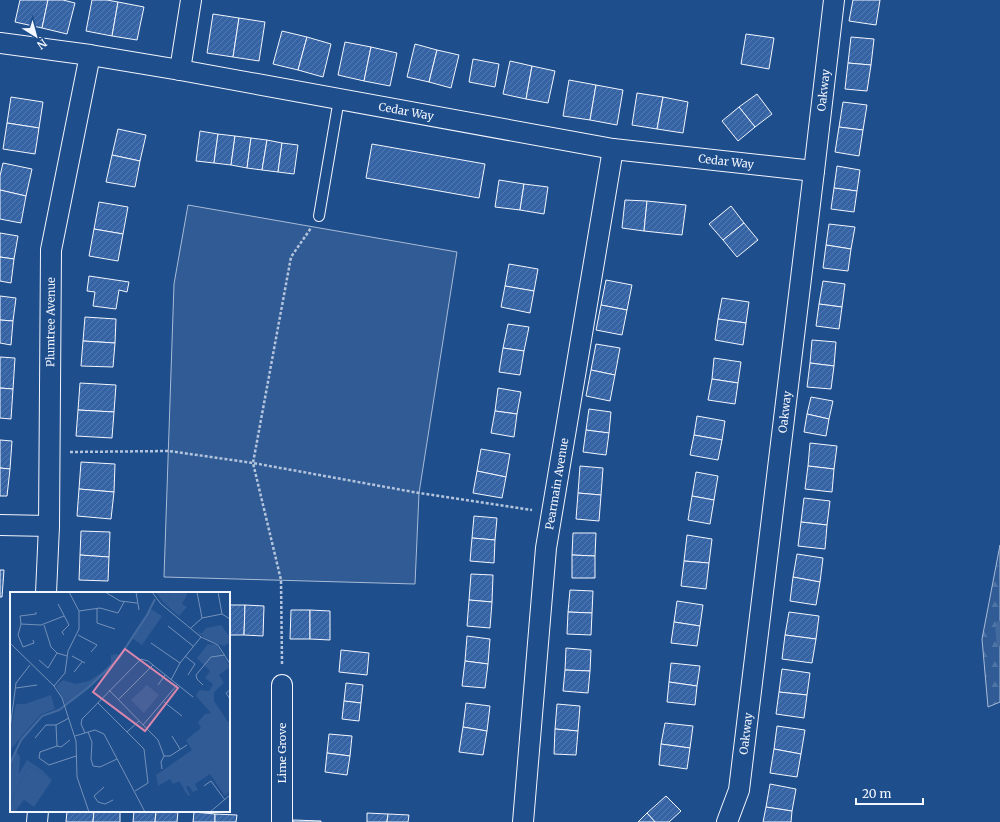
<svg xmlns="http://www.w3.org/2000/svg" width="1000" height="822" font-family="Merriweather,serif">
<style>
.built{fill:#305b95;stroke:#a8bbd7}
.forest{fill:url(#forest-firs);stroke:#a8bbd7}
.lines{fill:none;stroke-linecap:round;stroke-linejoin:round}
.stream{stroke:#446ba0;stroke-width:7}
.building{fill:url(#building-hatch);stroke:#f2f6ff}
.service-casing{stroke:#f2f6ff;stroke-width:12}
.minor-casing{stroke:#f2f6ff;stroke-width:22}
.path{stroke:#b3c4dc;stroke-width:2.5;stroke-dasharray:3 2;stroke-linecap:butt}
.service{stroke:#1f4e8c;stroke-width:10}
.minor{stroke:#1f4e8c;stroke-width:20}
.labels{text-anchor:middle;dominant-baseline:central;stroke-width:3;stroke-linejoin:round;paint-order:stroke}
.street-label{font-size:11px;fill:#f2f6ff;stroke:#1f4e8c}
.inset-river{fill:none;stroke:#446ba0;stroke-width:2}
.inset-road{fill:none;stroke:#7391ba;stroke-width:1}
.view{fill:#da87ad;fill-opacity:0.15;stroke:#da87ad;stroke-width:2}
.inset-edge{fill:none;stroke:#f2f6ff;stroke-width:2}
</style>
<defs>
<pattern id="forest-firs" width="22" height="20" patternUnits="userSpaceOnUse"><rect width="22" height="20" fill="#305b95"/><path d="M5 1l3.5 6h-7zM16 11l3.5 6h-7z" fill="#4e73a5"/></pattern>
<pattern id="building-hatch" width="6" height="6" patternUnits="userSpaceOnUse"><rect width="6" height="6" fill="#3563a3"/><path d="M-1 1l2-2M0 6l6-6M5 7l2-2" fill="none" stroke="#537ab1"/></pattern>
</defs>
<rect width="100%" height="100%" fill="#1f4e8c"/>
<path class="built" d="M 188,205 L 457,252 L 419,493 L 415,584 L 164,577 L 174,284 Z"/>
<path class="forest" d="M 1000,545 L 1000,702 L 988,707 L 982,639 Z"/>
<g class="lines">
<path class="stream" d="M 1000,624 L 999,629 L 1000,643"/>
</g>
<g class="building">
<path d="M 20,0 L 48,0 L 42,28 L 15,22 Z"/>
<path d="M 48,0 L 63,0 L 75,3 L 67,34 L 42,28 Z"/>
<path d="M 92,0 L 107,0 L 118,2 L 112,36 L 86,31 Z"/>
<path d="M 853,0 L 880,0 L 876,25 L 849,21 Z"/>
<path d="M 118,2 L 144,7 L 137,40 L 112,36 Z"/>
<path d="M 213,14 L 239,18 L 233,57 L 207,53 Z"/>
<path d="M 239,18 L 265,22 L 259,61 L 233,57 Z"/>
<path d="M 282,31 L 307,37 L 298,70 L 273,64 Z"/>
<path d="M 746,34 L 774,38 L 769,69 L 741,64 Z"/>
<path d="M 307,37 L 331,44 L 323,77 L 298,70 Z"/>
<path d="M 851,37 L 874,39 L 871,65 L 848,63 Z"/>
<path d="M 345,42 L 371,47 L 364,81 L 338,75 Z"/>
<path d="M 415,44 L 437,50 L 429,82 L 407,77 Z"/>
<path d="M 371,47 L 397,53 L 390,86 L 364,81 Z"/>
<path d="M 437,50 L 459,55 L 451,88 L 429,82 Z"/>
<path d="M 473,59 L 499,64 L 495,87 L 469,82 Z"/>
<path d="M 510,61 L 532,66 L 526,99 L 503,94 Z"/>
<path d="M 848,63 L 871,65 L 867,91 L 845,89 Z"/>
<path d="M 532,66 L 555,71 L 548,103 L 526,99 Z"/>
<path d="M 569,80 L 596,85 L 590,120 L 563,116 Z"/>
<path d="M 596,85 L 623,90 L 617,125 L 590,120 Z"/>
<path d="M 637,93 L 663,97 L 657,129 L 632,125 Z"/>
<path d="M 757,94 L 772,114 L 755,127 L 739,107 Z"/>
<path d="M 11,97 L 43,102 L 39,128 L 7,123 Z"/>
<path d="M 663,97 L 688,102 L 683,133 L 657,129 Z"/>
<path d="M 843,102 L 867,105 L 863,130 L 839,127 Z"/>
<path d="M 739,107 L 755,127 L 738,141 L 722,121 Z"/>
<path d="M 7,123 L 39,128 L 35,154 L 3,149 Z"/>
<path d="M 839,127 L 863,130 L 859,156 L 835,152 Z"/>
<path d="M 118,129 L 146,135 L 140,161 L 112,155 Z"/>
<path d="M 200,131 L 218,134 L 214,163 L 196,161 Z"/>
<path d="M 218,134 L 235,136 L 231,165 L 214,163 Z"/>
<path d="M 235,136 L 251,138 L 247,168 L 231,165 Z"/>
<path d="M 251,138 L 267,140 L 262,170 L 247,168 Z"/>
<path d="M 267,140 L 282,143 L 278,172 L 262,170 Z"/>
<path d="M 282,143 L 298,145 L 294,174 L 278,172 Z"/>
<path d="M 372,144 L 485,164 L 479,198 L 366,178 Z"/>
<path d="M 112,155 L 140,161 L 135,187 L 106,182 Z"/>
<path d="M 3,163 L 32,169 L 26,196 L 0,190 L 0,176 Z"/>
<path d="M 837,166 L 860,170 L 857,191 L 834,188 Z"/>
<path d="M 499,180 L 524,184 L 520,210 L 495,207 Z"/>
<path d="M 524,184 L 548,187 L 544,214 L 520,210 Z"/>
<path d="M 834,188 L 857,191 L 854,212 L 831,209 Z"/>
<path d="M 0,190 L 26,196 L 21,223 L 0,219 Z"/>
<path d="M 625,200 L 647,201 L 644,231 L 622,228 Z"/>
<path d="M 647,201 L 686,205 L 682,235 L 644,231 Z"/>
<path d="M 99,202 L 128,207 L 123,234 L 94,229 Z"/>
<path d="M 731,206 L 744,223 L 723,240 L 709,224 Z"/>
<path d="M 744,223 L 758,240 L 737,257 L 723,240 Z"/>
<path d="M 829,224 L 855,227 L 851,249 L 826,245 Z"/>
<path d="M 94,229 L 123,234 L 118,261 L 89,256 Z"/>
<path d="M 0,233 L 18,236 L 14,259 L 0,257 Z"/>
<path d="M 826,245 L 851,249 L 848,271 L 823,268 Z"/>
<path d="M 0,257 L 14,259 L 11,283 L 0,281 Z"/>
<path d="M 509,264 L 538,269 L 534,291 L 505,286 Z"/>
<path d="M 89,276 L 129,282 L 127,292 L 119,290 L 116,309 L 93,306 L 95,292 L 87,291 Z"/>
<path d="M 606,280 L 632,285 L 627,310 L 601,305 Z"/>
<path d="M 823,281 L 845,284 L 842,307 L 819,304 Z"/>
<path d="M 505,286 L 534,291 L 530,313 L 501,307 Z"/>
<path d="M 0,296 L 16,298 L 13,321 L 0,320 Z"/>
<path d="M 722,298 L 749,302 L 746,323 L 718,319 Z"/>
<path d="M 819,304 L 842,307 L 839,329 L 816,326 Z"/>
<path d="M 601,305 L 627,310 L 622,335 L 596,330 Z"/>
<path d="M 85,317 L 116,319 L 115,343 L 83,341 Z"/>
<path d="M 718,319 L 746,323 L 743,345 L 715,340 Z"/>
<path d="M 0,320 L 13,321 L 11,345 L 0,343 Z"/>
<path d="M 508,324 L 529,327 L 524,351 L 503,348 Z"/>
<path d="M 812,340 L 836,342 L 834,366 L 810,363 Z"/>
<path d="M 83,341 L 115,343 L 113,367 L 81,366 Z"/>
<path d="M 596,344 L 620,348 L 615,375 L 591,370 Z"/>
<path d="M 503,348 L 524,351 L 520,375 L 499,372 Z"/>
<path d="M 0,357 L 15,358 L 13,389 L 0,388 Z"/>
<path d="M 714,358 L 741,362 L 738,383 L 712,379 Z"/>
<path d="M 810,363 L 834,366 L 831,389 L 807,387 Z"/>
<path d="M 591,370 L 615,375 L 610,401 L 586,396 Z"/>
<path d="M 712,379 L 738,383 L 735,404 L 708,400 Z"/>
<path d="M 80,383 L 116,385 L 114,412 L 78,410 Z"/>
<path d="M 0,388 L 13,389 L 11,419 L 0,418 Z"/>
<path d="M 498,388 L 521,392 L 517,414 L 495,411 Z"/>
<path d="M 811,397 L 833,401 L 829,419 L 807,414 Z"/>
<path d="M 589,409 L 611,412 L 609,433 L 586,430 Z"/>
<path d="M 78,410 L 114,412 L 112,438 L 76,436 Z"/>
<path d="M 495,411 L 517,414 L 514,437 L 491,433 Z"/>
<path d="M 807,414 L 829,419 L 826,436 L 804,432 Z"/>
<path d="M 697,416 L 725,421 L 722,440 L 694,435 Z"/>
<path d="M 586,430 L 609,433 L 606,455 L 583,452 Z"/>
<path d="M 694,435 L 722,440 L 718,460 L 690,455 Z"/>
<path d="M 0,440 L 12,441 L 10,469 L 0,468 Z"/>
<path d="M 810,443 L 837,446 L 834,469 L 808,466 Z"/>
<path d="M 481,449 L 510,454 L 506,477 L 477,471 Z"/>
<path d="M 81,462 L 115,464 L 114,492 L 79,489 Z"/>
<path d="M 580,466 L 603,468 L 601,495 L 578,493 Z"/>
<path d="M 808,466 L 834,469 L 832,492 L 805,489 Z"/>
<path d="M 0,468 L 10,469 L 7,496 L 0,496 Z"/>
<path d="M 477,471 L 506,477 L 502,498 L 473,493 Z"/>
<path d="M 696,472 L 718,476 L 714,500 L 692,496 Z"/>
<path d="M 79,489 L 114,492 L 111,519 L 77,516 Z"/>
<path d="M 578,493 L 601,495 L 599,521 L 576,519 Z"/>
<path d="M 692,496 L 714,500 L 710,524 L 688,520 Z"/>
<path d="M 804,498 L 830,501 L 827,525 L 801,522 Z"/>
<path d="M 474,516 L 497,518 L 495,540 L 472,538 Z"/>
<path d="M 801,522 L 827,525 L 825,549 L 798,546 Z"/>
<path d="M 81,531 L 110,532 L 109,557 L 80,555 Z"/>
<path d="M 573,533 L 596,533 L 595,556 L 572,555 Z"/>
<path d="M 687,535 L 712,539 L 709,563 L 684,561 Z"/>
<path d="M 472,538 L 495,540 L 494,563 L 470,561 Z"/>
<path d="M 797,554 L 823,558 L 820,582 L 793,577 Z"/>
<path d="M 80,555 L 109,557 L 108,581 L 79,580 Z"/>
<path d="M 572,555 L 595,556 L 595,578 L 572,578 Z"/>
<path d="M 684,561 L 709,563 L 706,589 L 681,586 Z"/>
<path d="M 0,570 L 4,570 L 2,597 L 0,597 Z"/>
<path d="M 471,574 L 493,575 L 492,602 L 469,600 Z"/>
<path d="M 793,577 L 820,582 L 816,605 L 790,601 Z"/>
<path d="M 570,590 L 593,591 L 592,613 L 568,612 Z"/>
<path d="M 469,600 L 492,602 L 490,628 L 467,626 Z"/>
<path d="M 677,601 L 703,605 L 700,626 L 674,622 Z"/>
<path d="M 229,605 L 245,605 L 244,635 L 229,635 Z"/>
<path d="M 245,605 L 264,606 L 263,636 L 244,635 Z"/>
<path d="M 291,610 L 310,610 L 310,639 L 290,639 Z"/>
<path d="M 310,610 L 330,611 L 330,640 L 310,639 Z"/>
<path d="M 568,612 L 592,613 L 591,635 L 567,634 Z"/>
<path d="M 789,612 L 819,616 L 816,639 L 785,635 Z"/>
<path d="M 674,622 L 700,626 L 697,646 L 671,643 Z"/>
<path d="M 785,635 L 816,639 L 812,663 L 782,659 Z"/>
<path d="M 467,636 L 490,639 L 488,664 L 465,661 Z"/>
<path d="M 566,648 L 591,650 L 590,671 L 565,670 Z"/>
<path d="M 341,650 L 369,653 L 367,675 L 339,672 Z"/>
<path d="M 465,661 L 488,664 L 485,688 L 462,686 Z"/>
<path d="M 671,663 L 700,666 L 697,686 L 669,682 Z"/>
<path d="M 782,669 L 810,673 L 807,695 L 779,692 Z"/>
<path d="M 565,670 L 590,671 L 588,693 L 563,691 Z"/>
<path d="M 669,682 L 697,686 L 695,705 L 667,702 Z"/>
<path d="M 346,683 L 363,685 L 361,703 L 344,701 Z"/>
<path d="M 779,692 L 807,695 L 804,718 L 776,714 Z"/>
<path d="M 344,701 L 361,703 L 359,721 L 342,719 Z"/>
<path d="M 466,703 L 490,706 L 487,731 L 463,727 Z"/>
<path d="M 557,704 L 580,706 L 578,731 L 555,729 Z"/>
<path d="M 665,723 L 693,726 L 690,748 L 661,744 Z"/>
<path d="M 777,726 L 805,730 L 801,754 L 774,749 Z"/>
<path d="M 463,727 L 487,731 L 483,755 L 459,752 Z"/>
<path d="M 555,729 L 578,731 L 576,755 L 554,754 Z"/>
<path d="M 329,734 L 352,736 L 350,756 L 327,753 Z"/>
<path d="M 661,744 L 690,748 L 687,769 L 659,765 Z"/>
<path d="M 774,749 L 801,754 L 797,777 L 770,773 Z"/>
<path d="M 327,753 L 350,756 L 347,775 L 325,772 Z"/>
<path d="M 770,784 L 796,789 L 792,811 L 766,807 Z"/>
<path d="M 666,796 L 681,811 L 669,822 L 655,822 L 647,813 Z"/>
<path d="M 766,807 L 792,811 L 791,822 L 763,822 Z"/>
<path d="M 67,811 L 94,811 L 93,822 L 66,822 Z"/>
<path d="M 94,811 L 120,811 L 120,822 L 93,822 Z"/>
<path d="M 134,811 L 156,811 L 155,822 L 133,822 Z"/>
<path d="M 156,811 L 178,811 L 177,822 L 155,822 Z"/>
<path d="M 194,812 L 215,814 L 215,822 L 193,822 Z"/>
<path d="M 367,813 L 388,814 L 387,822 L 367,822 Z"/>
<path d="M 647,813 L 655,822 L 638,822 Z"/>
<path d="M 215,814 L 237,815 L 236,822 L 215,822 Z"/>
<path d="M 388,814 L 409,815 L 408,822 L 387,822 Z"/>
<path d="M 293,820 L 321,821 L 321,822 L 293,822 Z"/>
</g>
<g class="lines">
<defs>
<path id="service" d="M 319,216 L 339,99"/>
<g id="minor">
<path id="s1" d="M 0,43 L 90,55 L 180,70 L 613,149 L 814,171"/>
<path d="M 180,70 L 191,0"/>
<path d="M 0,525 L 49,526"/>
<path id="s2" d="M 46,593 L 49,526 L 51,250 L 90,55"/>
<path d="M 282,685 L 282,822"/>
<path d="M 37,822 L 38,811"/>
<path id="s3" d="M 523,822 L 546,548 L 613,149"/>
<path id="s4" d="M 727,822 L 739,790 L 814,171 L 834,0"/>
</g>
</defs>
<use href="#service" class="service-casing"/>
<use href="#minor" class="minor-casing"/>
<g class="path">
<path d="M 70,452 L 169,451 L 253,463 L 419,493 L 532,510"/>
<path d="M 282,664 L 281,580 L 253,463 L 291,257 L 311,228"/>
</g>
<use href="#service" class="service"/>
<use href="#minor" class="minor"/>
</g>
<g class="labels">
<g class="street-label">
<text stroke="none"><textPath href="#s4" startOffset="739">Oakway</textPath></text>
<text stroke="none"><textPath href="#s1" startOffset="412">Cedar Way</textPath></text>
<text stroke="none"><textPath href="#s1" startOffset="736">Cedar Way</textPath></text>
<text stroke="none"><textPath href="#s2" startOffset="271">Plumtree Avenue</textPath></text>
<text stroke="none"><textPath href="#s4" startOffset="415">Oakway</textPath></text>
<text stroke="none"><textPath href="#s3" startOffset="340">Pearmain Avenue</textPath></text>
<text stroke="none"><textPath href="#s4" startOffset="91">Oakway</textPath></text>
<text transform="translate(282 753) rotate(-90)">Lime Grove</text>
</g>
</g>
<g transform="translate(10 592)">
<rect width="220" height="220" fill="#1f4e8c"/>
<path d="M 161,0 L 176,0 L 177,3 L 172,12 L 177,15 L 169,24 L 154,11 L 158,10 ZM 211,33 L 220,45 L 220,50 L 214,54 L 199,49 L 187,40 L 192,41 L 196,36 ZM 198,52 L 207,53 L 220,75 L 209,83 L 214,91 L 204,100 L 204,109 L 218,130 L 220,129 L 220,199 L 215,204 L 200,182 L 185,192 L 188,198 L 183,200 L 179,194 L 176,195 L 180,203 L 178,204 L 169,189 L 163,192 L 160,187 L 148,194 L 146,183 L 182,158 L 176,148 L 191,136 L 188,130 L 195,122 L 201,121 L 186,104 L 189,98 L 199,99 L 203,92 L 195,86 L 200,79 L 187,66 ZM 137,93 L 149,103 L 134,121 L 121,108 ZM 41,103 L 45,117 L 30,123 L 0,158 L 0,139 L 6,112 L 15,112 ZM 22,175 L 42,188 L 24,215 L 14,208 L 9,214 L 1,210 L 16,177 Z" fill="#305b95"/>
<path d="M 145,0 L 161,0 L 158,10 L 154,11 ZM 106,62 L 111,63 L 99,79 L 56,113 L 46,94 L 53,88 L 66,92 L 79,89 L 94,79 L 101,71 L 101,63 ZM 6,160 L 10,164 L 9,182 L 17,168 L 32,178 L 42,188 L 22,175 L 16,177 L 1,210 L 9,214 L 5,220 L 0,220 L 0,174 Z" fill="#305b95"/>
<path d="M 141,17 L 152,24 L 132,53 L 122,46 Z" fill="#305b95"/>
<path class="inset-river" d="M 0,172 L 11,148 L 32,124 L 49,118 L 79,95 L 108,67 L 137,23 L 145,7"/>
<path class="inset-road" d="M 95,0 L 110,9 L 127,11M 126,0 L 129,18M 142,0 L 151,12 L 191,45 L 208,53 L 220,72M 187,0 L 192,26M 208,0 L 212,22M 48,12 L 59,33 L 52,40 L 54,43M 87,16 L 87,31 L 105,37M 69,19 L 90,16 L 108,21 L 114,10M 11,32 L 31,33 L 54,24M 11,32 L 8,43 L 13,55 L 24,51 L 23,48M 11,32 L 10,24 L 26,22 L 26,20M 34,33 L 41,55 L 47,61 L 57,64M 158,34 L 183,54M 181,36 L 192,26 L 212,22 L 220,27M 68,43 L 87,53 L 81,60M 0,51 L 44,94 L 52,106 L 66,149 L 67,185 L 79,220M 141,51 L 170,71M 62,64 L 75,71M 175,64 L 185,72 L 178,83M 29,68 L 38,76 L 47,61M 64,80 L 72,70M 161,88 L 170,71 L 191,45M 148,93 L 155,83M 193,93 L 187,87 L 186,83 L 201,65 L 215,63M 44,94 L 55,81 L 58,59 L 69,37 L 69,19 L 59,0M 6,96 L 27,93M 99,98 L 148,148 L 154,164 L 160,164 L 177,153M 220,98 L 216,101 L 220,107M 109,107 L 143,73M 154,110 L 172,124M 88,111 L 134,157 L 138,191 L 125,199M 59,126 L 46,133 L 47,154 L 30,160 L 29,166 L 39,173 L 66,164M 133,133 L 167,93M 0,137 L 6,91 L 20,73M 78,140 L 82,150 L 81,167 L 83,174 L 90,175 L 107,167M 117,140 L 129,129M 75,141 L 71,132 L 72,127 L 131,67 L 138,69 L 183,105M 65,144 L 85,138 L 94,142 L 135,220M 162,144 L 170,157M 25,146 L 36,133 L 46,133M 47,154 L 51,155 L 60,148M 152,177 L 151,170 L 154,164M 194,194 L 201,189 L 215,208M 94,195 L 84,204 L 88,210 L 95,212 L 103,208M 200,220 L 220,203"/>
<path class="view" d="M 115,57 L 168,96 L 135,139 L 83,100 Z"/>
<rect width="220" height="220" class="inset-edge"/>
</g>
<g transform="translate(36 36) rotate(143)" stroke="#1f4e8c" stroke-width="3" paint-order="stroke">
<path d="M0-3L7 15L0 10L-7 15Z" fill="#f2f6ff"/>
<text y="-6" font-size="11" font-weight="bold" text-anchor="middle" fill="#f2f6ff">N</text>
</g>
<path d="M856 798v6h67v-6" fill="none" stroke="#f2f6ff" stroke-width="2"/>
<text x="862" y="798" font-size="12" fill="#f2f6ff" stroke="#1f4e8c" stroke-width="3" paint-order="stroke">20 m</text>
</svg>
